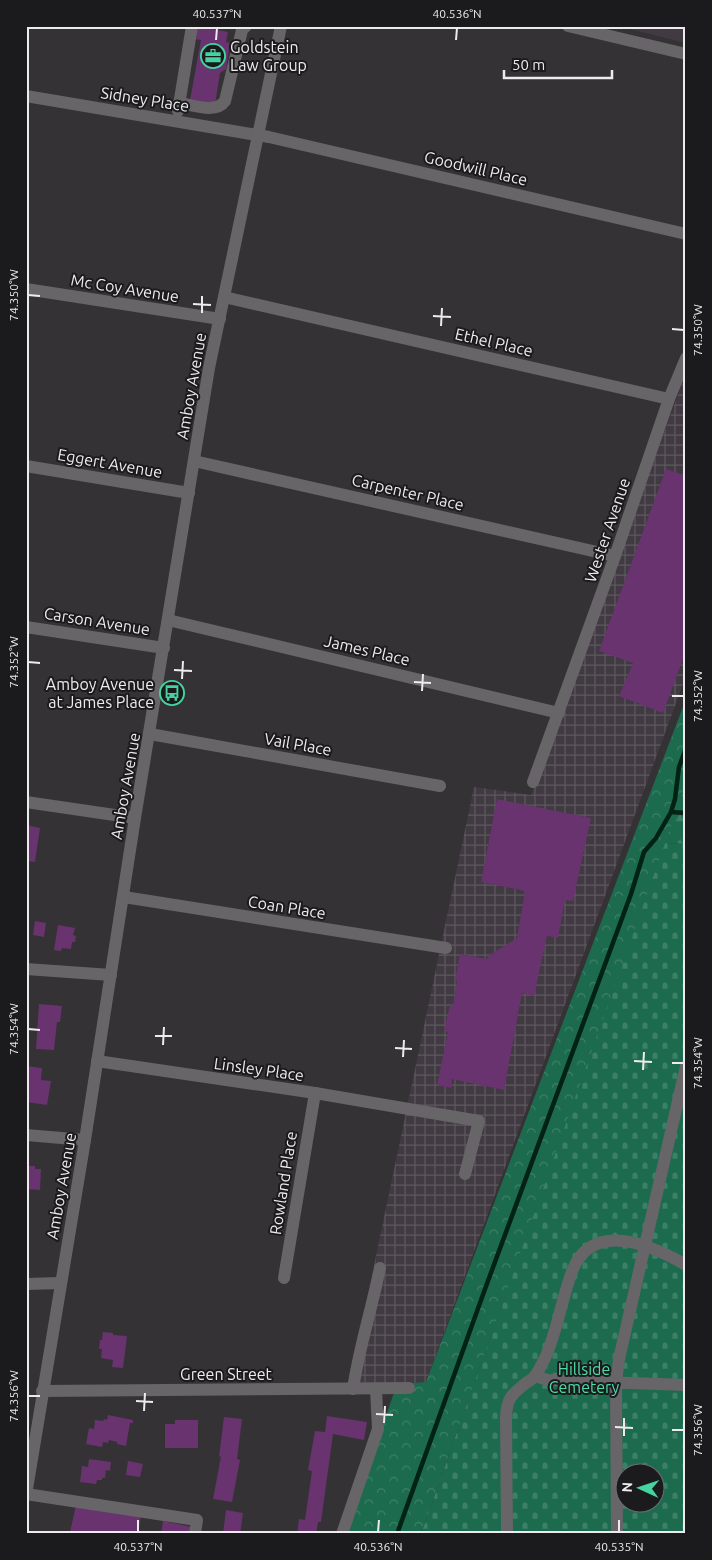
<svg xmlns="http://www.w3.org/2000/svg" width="712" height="1560" font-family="Ubuntu,sans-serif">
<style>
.built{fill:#413a42}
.industrial{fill:url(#industrial-grid)}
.forest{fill:url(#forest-firs)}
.cemetery{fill:url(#cemetery-stones);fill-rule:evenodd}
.park{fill:url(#park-crowns)}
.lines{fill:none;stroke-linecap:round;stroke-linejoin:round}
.stream{stroke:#022216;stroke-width:4.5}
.building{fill:#68336f}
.minor{stroke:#676567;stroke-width:12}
.ticks{fill:none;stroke:#edebed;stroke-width:2}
.labels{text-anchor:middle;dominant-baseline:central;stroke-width:4;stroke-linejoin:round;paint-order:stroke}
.poi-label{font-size:16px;fill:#edebed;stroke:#1b1a1c;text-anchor:start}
.street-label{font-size:16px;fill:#edebed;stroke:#1b1a1c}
.park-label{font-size:16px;fill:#4edba7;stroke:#1b1a1c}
.neatline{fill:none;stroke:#edebed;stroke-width:2}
.ticks-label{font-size:12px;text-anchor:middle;fill:#edebed}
</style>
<defs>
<pattern id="industrial-grid" width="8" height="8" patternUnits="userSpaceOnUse" patternTransform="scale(1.25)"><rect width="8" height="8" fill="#413a42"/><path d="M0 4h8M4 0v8" fill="none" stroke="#5d575e"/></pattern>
<pattern id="forest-firs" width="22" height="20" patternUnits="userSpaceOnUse" patternTransform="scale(1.25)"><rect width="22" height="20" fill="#1c6b4e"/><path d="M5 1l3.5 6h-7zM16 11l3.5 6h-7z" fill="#3d8068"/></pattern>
<pattern id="cemetery-stones" width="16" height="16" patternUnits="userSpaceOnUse" patternTransform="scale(1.25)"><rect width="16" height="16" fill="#1c6b4e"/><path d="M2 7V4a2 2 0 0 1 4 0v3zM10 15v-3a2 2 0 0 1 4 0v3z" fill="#3d8068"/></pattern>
<pattern id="park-crowns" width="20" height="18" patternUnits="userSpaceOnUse" patternTransform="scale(1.25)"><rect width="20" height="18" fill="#1c6b4e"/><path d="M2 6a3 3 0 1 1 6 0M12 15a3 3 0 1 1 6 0" fill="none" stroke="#3d8068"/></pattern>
</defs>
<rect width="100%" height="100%" fill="#353235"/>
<path class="built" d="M 618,26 L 686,26 L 686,43 Z"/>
<path class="industrial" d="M 686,373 L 686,676 L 426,1382 L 397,1384 L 349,1385 L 474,787 L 531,795 Z"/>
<path class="forest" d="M 686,784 L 686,844 L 664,843 Z"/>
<path class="cemetery" d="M 664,843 L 686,844 L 686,1534 L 421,1534 ZM 624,1472 L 654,1472 L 654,1502 L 624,1502 Z"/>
<path class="park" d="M 686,699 L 686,784 L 421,1534 L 345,1534 L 397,1384 L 426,1382 Z"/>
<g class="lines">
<g class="stream">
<path d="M 671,812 L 686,813"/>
<path d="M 397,1534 L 485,1289 L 631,894 L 644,852 L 656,838 L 671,812 L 675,799 L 679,767 L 686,748"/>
</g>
</g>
<g class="building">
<path d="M 196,26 L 228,32 L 226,42 L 230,43 L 226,69 L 220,73 L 215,104 L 190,100 L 201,40 L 194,39 Z"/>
<path d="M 666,469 L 686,476 L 686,651 L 663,713 L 619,696 L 633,663 L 599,651 Z"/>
<path d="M 497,799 L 591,818 L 573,901 L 565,900 L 558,938 L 547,936 L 534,996 L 522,993 L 504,1090 L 452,1079 L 451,1088 L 437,1085 L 448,1032 L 444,1031 L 450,1005 L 453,1006 L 457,981 L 455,980 L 460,954 L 487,959 L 488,956 L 517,938 L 525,891 L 481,882 Z"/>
<path d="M 26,825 L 40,828 L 35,862 L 26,861 Z"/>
<path d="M 35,921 L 46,923 L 44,937 L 33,935 Z"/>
<path d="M 58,925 L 75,928 L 73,935 L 76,936 L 75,942 L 72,942 L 71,949 L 62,948 L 61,951 L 54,950 Z"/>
<path d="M 39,1004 L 62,1006 L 60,1022 L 57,1022 L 54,1050 L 36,1049 Z"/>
<path d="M 26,1066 L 42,1068 L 41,1080 L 51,1081 L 47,1105 L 26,1102 Z"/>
<path d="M 26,1166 L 35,1166 L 35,1169 L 41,1169 L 40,1190 L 26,1189 Z"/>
<path d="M 103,1332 L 113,1333 L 113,1335 L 127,1336 L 123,1368 L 112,1367 L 113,1360 L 101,1358 L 102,1349 L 99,1349 L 100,1340 L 102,1340 Z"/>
<path d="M 108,1415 L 133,1420 L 133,1423 L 130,1423 L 126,1446 L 117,1444 L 117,1442 L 109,1440 L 108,1443 L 103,1442 L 102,1447 L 86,1444 L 89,1428 L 94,1429 L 95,1420 L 103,1421 L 104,1419 L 107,1420 Z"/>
<path d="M 327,1416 L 367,1422 L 364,1440 L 333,1434 L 321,1522 L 318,1522 L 316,1534 L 297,1534 L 299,1519 L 305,1520 L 312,1471 L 308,1470 L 315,1431 L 325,1432 Z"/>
<path d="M 224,1417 L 242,1419 L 237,1459 L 240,1460 L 232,1502 L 213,1499 L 221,1456 L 219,1457 Z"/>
<path d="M 175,1420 L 198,1420 L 198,1448 L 165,1448 L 165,1424 L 175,1424 Z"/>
<path d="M 89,1459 L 111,1462 L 110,1471 L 106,1470 L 105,1478 L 102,1478 L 102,1480 L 97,1480 L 96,1484 L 80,1482 L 82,1466 L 88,1467 Z"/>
<path d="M 128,1461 L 143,1464 L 140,1477 L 126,1475 Z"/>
<path d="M 76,1505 L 141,1515 L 138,1534 L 94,1534 L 79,1531 L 78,1533 L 70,1532 Z"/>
<path d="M 226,1510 L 243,1513 L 240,1534 L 223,1534 Z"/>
<path d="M 163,1521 L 192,1527 L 191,1534 L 161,1534 Z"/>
</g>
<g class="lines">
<g class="minor">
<path d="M 568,26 L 686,54"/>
<path d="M 26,96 L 269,137 L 686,234"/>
<path d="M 179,103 C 193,105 216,114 225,101 L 242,30 L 246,26"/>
<path d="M 178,111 L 192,26"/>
<path d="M 26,289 L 220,319"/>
<path d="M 224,297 L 669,399"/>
<path d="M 194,461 L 615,556"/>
<path d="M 26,466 L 189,493"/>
<path d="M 168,620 L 559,713"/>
<path d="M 26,627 L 164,648"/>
<path d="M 150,734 L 440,786"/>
<path d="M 533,782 L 615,556 L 669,399 L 686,358"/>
<path d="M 26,802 L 135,818"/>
<path d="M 124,897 L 446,948"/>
<path d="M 26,969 L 111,975"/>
<path d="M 97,1061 L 315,1093 L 479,1121 L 465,1174"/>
<path d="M 26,1135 L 85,1140"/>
<path d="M 284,1278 L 315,1093"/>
<path d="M 26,1284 L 60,1283"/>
<path d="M 535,1376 L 548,1380 L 686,1385"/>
<path d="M 353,1389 C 359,1348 372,1308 380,1268"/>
<path d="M 42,1391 L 409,1388"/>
<path d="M 26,1494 L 197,1520 L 195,1534"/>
<path d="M 26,1495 L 85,1140 L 135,818 L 209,368 L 281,26"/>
<path d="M 342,1534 L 378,1429 L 376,1389"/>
<path d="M 507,1534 L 506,1417 C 507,1398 511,1395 526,1383 C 529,1381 533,1379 535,1376 C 539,1371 543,1362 546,1356 C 558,1328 562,1297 573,1269 C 594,1219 653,1246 686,1265"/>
<path d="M 617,1534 L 616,1382 L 619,1359 L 686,1066"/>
</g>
</g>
<path class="ticks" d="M 216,40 L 217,28M 456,40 L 457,28M 28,295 L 40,296M 193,304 L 211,305M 202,313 L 202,296M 433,316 L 451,317M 441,326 L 442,308M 672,329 L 684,330M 28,662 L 40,663M 174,670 L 192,671M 182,679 L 183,661M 414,682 L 431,683M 422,691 L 423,674M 672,696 L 684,696M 28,1029 L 40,1030M 155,1036 L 172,1036M 163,1045 L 164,1027M 395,1048 L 412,1049M 403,1057 L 404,1040M 634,1061 L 652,1062M 672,1063 L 684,1063M 643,1070 L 644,1052M 28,1396 L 40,1396M 136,1401 L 153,1402M 144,1411 L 145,1393M 376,1414 L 393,1415M 384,1423 L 385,1406M 615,1427 L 633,1428M 672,1430 L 684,1430M 624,1436 L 624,1418M 138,1532 L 138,1520M 378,1532 L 379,1520M 619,1532 L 619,1520"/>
<defs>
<symbol id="office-ring" viewBox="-11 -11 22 22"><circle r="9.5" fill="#1b1a1c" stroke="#43d4a0" stroke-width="1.5"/><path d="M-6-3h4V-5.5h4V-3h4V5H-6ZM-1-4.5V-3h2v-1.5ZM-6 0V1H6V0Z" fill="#43d4a0"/></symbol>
<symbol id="bus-ring" viewBox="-11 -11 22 22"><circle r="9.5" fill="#1b1a1c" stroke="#43d4a0" stroke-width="1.5"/><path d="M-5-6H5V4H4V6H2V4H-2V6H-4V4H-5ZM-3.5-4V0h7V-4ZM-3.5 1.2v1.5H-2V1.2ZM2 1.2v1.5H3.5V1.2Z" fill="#43d4a0"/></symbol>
</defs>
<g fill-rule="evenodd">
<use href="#office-ring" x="199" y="42" width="28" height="28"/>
<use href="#bus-ring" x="158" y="679" width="28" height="28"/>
</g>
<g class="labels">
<g class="poi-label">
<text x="230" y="47">Goldstein<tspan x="230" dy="18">Law Group</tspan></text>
<text x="154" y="684" text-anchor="end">Amboy Avenue<tspan x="154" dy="18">at James Place</tspan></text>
</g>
<g class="street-label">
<text transform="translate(145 99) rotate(9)">Sidney Place</text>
<text transform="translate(476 168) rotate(13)">Goodwill Place</text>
<text transform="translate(125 288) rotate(9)">Mc Coy Avenue</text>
<text transform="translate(494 342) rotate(13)">Ethel Place</text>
<text transform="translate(191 386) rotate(-80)">Amboy Avenue</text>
<text transform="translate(110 463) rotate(10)">Eggert Avenue</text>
<text transform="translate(408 492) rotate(13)">Carpenter Place</text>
<text transform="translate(607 530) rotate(-71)">Wester Avenue</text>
<text transform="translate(97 621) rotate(9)">Carson Avenue</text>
<text transform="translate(367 650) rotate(13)">James Place</text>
<text transform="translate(298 744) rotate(10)">Vail Place</text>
<text transform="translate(125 786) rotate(-80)">Amboy Avenue</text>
<text transform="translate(287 907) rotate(9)">Coan Place</text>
<text transform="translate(259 1069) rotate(8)">Linsley Place</text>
<text transform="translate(283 1183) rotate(-81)">Rowland Place</text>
<text transform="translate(61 1186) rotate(-80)">Amboy Avenue</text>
<text x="226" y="1374">Green Street</text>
</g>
<g class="park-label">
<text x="584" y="1369">Hillside<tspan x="584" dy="18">Cemetery</tspan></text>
</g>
</g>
<rect width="712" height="1560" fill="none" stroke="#1b1a1c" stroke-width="55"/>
<g transform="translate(640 1488) rotate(273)"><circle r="24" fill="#1b1a1c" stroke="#6f6e70"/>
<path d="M0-4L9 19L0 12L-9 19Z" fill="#43d4a0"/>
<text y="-8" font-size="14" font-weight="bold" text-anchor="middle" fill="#edebed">N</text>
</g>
<path d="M504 70v8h108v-8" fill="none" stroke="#edebed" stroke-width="2.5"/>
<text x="512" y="70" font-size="15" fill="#edebed" stroke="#1b1a1c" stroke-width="4" paint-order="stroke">50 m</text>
<rect x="28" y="28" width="656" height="1504" class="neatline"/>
<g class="ticks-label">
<text x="217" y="18">40.537°N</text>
<text x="457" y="18">40.536°N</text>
<text transform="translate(14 295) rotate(-90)" y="4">74.350°W</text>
<text transform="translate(698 330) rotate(-90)" y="4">74.350°W</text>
<text transform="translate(14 662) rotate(-90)" y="4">74.352°W</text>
<text transform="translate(698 696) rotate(-90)" y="4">74.352°W</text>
<text transform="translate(14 1029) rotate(-90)" y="4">74.354°W</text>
<text transform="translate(698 1063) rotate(-90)" y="4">74.354°W</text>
<text transform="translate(14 1396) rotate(-90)" y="4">74.356°W</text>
<text transform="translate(698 1430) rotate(-90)" y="4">74.356°W</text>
<text x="138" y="1551">40.537°N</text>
<text x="378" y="1551">40.536°N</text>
<text x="619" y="1551">40.535°N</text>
</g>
</svg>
